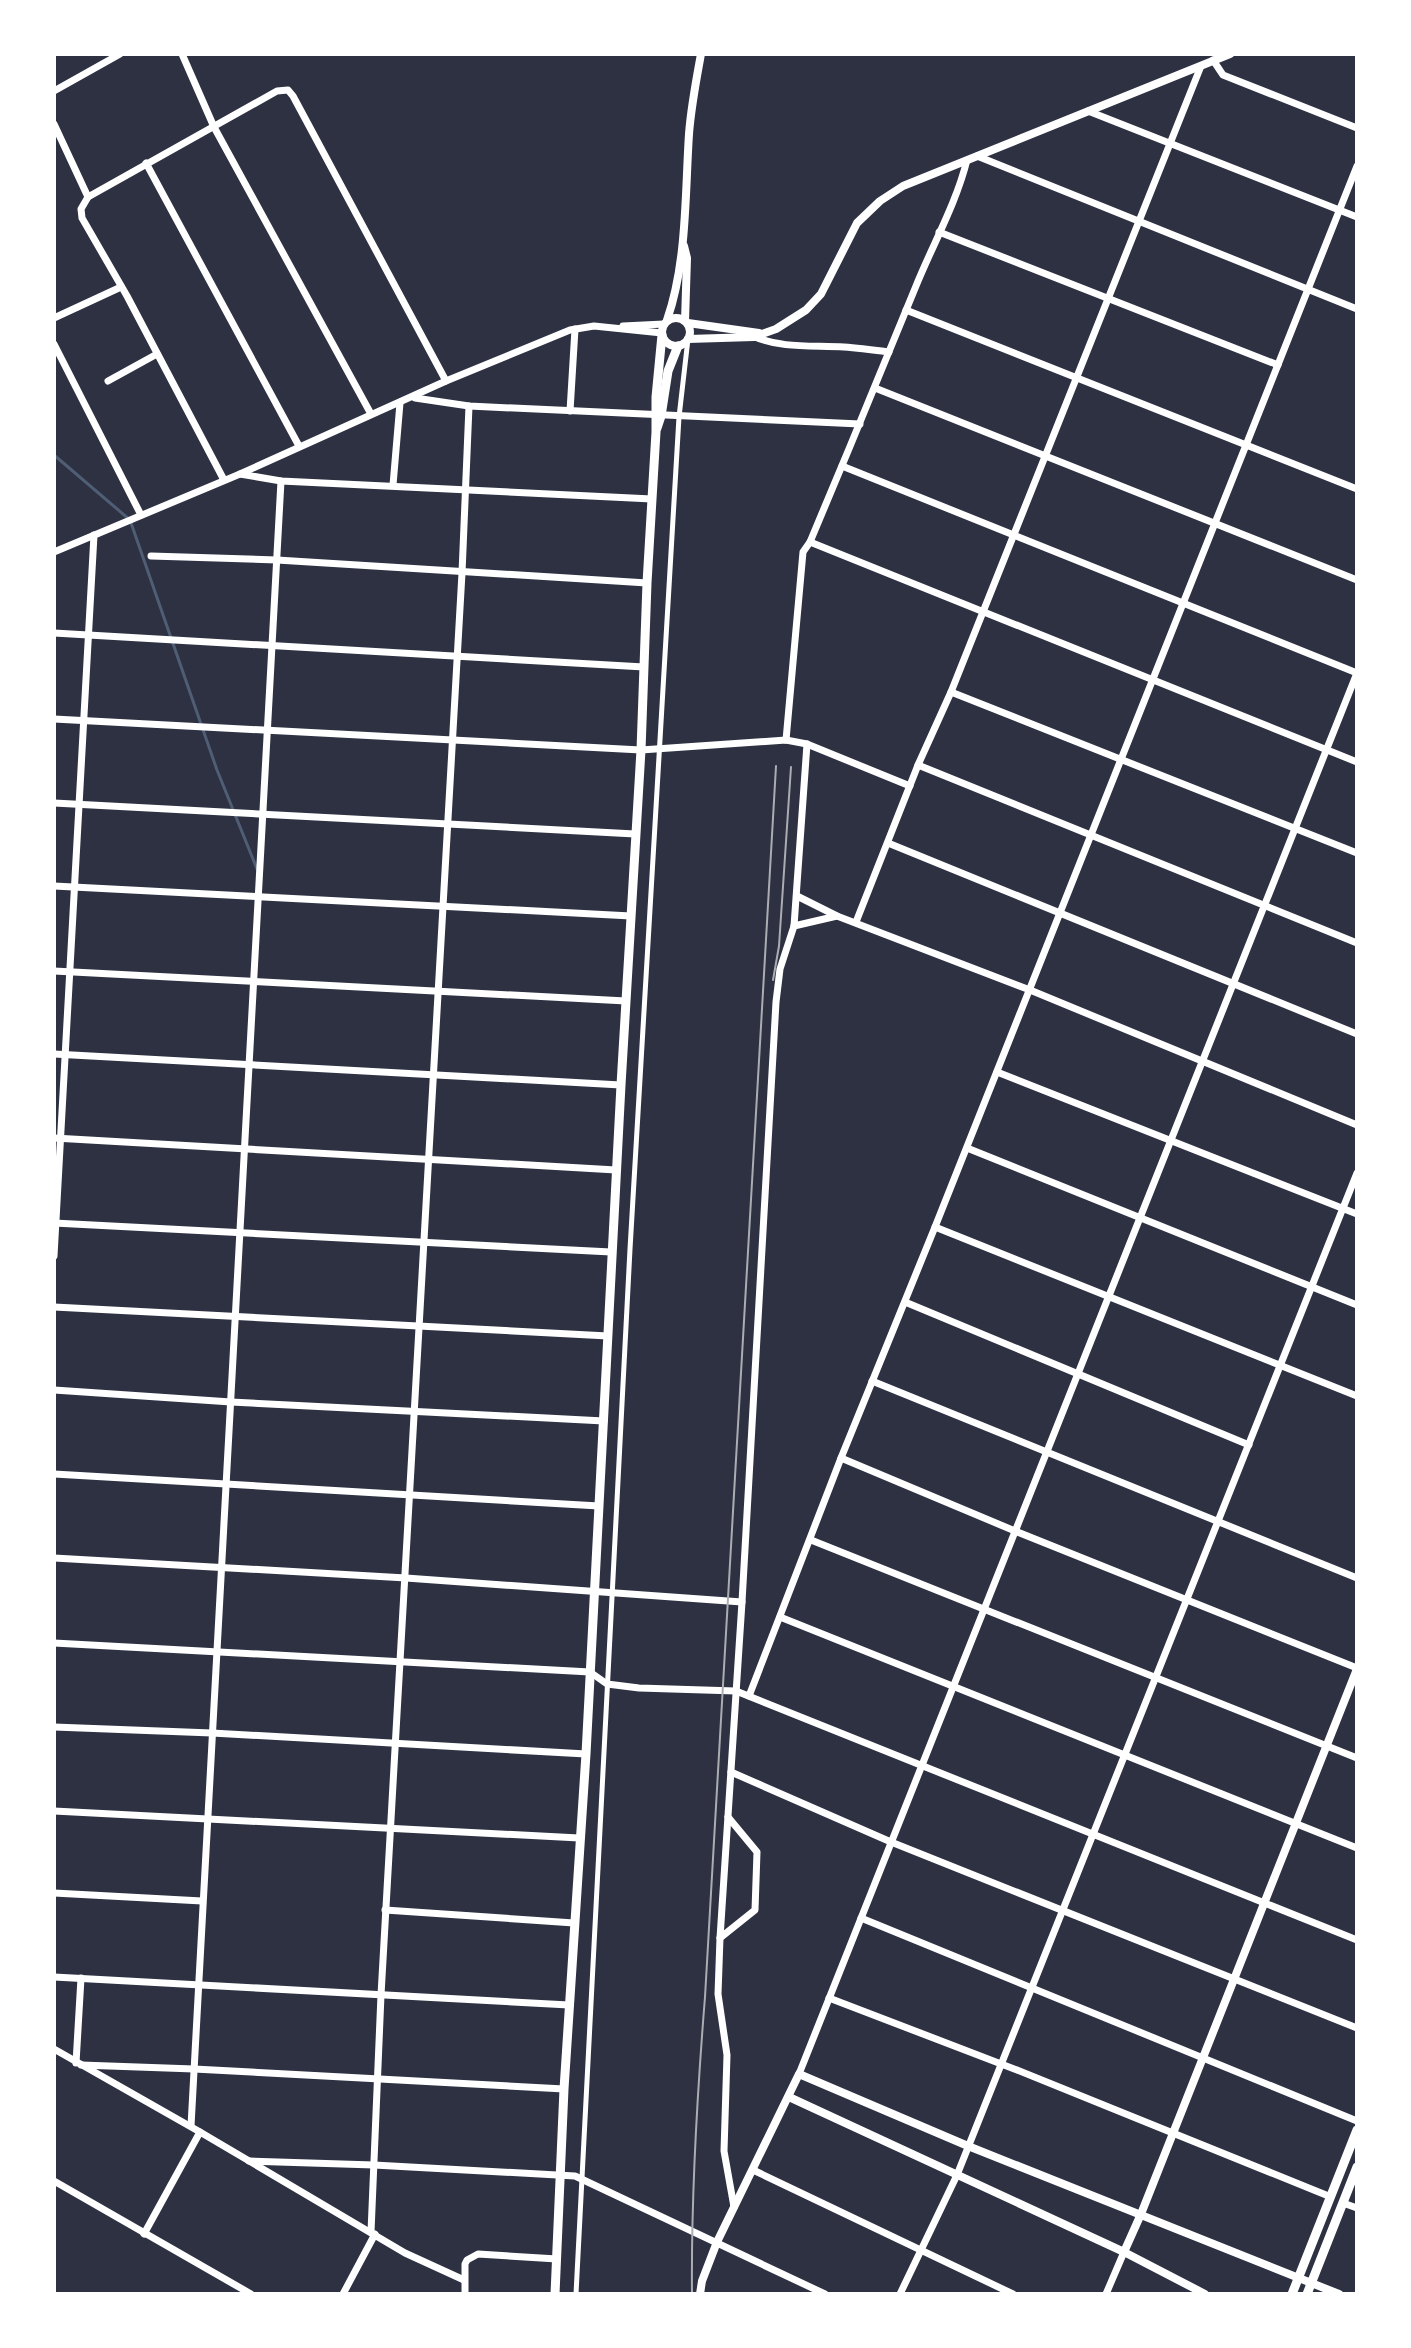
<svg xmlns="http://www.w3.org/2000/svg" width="1411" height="2348" font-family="Overpass,sans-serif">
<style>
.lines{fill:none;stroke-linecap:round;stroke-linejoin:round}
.stream{stroke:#4f5d75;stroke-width:3}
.pedestrian{stroke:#fff;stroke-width:5}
.minor{stroke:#fff;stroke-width:7}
.tertiary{stroke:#fff;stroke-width:8}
.secondary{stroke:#fff;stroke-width:9}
.tram{stroke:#abadb3;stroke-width:2}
</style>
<rect width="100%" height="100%" fill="#2d3142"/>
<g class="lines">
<path class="stream" d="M 54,455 L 130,520 L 217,770 L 257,869"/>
<path class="pedestrian" d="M 576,2294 L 630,1249 L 679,417 L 688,339"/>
<g class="minor">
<path d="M 182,54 L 214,127 L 371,414"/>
<path d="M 1213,60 L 1223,75 L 1357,128"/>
<path d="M 54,91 L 120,54"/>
<path d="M 1088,111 L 1357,217"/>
<path d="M 54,124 L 88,197"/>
<path d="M 977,156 L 1357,309"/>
<path d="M 146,163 L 299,446"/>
<path d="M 939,232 L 1278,365"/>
<path d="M 906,310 L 1357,489"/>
<path d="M 54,318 L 121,287"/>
<path d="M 623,326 L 664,324"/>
<path d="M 753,336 C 781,349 814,345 844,347 C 859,348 874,350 889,352"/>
<path d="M 54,344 L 141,515"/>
<path d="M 108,381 L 157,354"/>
<path d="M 875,388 L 1357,580"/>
<path d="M 415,398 L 469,406 L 860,424"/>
<path d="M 570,411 L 575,329"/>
<path d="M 842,466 L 1357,673"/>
<path d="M 240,474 L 281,481 L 652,499"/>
<path d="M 224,480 L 127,296 L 82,218 L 81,209 L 88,197 L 277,91 L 288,90 L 293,96 L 446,381"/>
<path d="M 393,485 L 400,403"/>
<path d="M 810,542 L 1357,762"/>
<path d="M 54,552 L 240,474 L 446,381 L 570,330 L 594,326 L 662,333"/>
<path d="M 151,556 L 277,560 L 647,583"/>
<path d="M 54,633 L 644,667"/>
<path d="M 951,692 L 1357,853"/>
<path d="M 54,719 L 641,750 L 786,740 L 807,744 L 910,786"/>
<path d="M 786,740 L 803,552 L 810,542 C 846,457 881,371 916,286 C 933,244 956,204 967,160"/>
<path d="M 918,765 L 1357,943"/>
<path d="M 54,803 L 635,834"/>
<path d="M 888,843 L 1357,1034"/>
<path d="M 54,886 L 631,916"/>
<path d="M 797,896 L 837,916 L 1030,990 L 1357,1125"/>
<path d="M 856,922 L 918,765 L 951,692 L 1201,66"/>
<path d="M 794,926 L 837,916"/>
<path d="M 54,971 L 626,1001"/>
<path d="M 54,1054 L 621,1085"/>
<path d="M 997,1072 L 1357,1214"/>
<path d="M 54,1138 L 616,1170"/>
<path d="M 967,1148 L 1357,1305"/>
<path d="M 54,1223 L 611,1252"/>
<path d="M 935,1227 L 1357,1396"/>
<path d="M 54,1256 L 94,535"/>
<path d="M 905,1302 L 1249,1445"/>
<path d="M 54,1307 L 608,1336"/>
<path d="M 872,1381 L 1357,1578"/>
<path d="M 54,1390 L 231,1402 L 604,1421"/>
<path d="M 841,1458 L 1015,1531 L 1357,1668"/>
<path d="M 54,1474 L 599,1506"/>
<path d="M 811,1540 L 1357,1758"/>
<path d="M 54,1558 L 406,1578 L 742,1602"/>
<path d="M 780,1617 L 1357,1848"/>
<path d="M 54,1643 L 590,1672 L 607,1684 L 639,1688 L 736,1691 L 1357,1940"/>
<path d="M 749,1696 L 841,1458 L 935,1227 L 1357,166"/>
<path d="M 54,1727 L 212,1733 L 586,1754"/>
<path d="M 731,1772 L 891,1842 L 1357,2028"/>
<path d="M 54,1811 L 579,1838"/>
<path d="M 54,1893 L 202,1901"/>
<path d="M 385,1910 L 574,1923"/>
<path d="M 861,1918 L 1357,2121"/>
<path d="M 720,1938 L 755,1910 L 757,1852 L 728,1817"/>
<path d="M 54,1977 L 569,2005"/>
<path d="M 829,1998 L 1017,2070 L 1331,2197"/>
<path d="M 54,2049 L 200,2132 L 405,2253 L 464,2280"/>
<path d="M 76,2063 L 81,1978"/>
<path d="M 81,2065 L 194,2069 L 564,2089"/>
<path d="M 799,2074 L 1357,673"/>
<path d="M 191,2126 L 281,481"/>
<path d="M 249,2161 L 374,2165 L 575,2176 L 825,2294"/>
<path d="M 753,2170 L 1013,2294"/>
<path d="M 54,2181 L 251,2294"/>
<path d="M 1343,2203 L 1357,2208"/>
<path d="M 734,2207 L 724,2151 L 727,2055 L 718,1994 L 720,1938 L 742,1602 L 776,1002 L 780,969 L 794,926 L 807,744"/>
<path d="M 371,2232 L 381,1995 L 462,573 L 469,406"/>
<path d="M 144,2234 L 200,2132"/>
<path d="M 343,2294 L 375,2234"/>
<path d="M 465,2294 L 465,2264 L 467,2260 L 478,2254 L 557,2259"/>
<path d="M 900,2294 L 957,2175 L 1357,1173"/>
<path d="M 1106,2294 L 1124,2252"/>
</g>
<g class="tertiary">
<path d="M 684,246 L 687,258 L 685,321"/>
<circle cx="676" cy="332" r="14"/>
<path d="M 667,320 C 687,263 685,195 689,134 C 691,107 696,81 701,54"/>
<path d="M 688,323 L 759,333"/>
<path d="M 688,339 L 754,337 L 776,329 L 806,310 L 821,294 L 857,223 L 880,201 L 903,186 L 1230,54"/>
<path d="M 789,2097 L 1124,2252 L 1205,2294"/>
<path d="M 1124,2252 L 1141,2214 L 1357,1669"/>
<path d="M 700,2294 L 702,2281 L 717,2242 L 799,2074 L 968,2146 L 1339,2294"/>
</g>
<g class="secondary">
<path d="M 657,428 L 661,416 L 668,371 L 678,346"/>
<path d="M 555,2294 L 564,2089 L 586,1754 L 621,1085 L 641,750 L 647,583 L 656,432 L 656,397 L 662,335"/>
<path d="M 1292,2294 L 1357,2130"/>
<path d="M 1307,2294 L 1357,2167"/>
</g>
<g class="tram">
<path d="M 773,980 L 779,946 L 791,767"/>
<path d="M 692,2294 C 691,2195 697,2096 705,1997 L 776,766"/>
</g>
</g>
<rect width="1411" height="2348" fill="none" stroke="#ffffff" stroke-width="112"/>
</svg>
